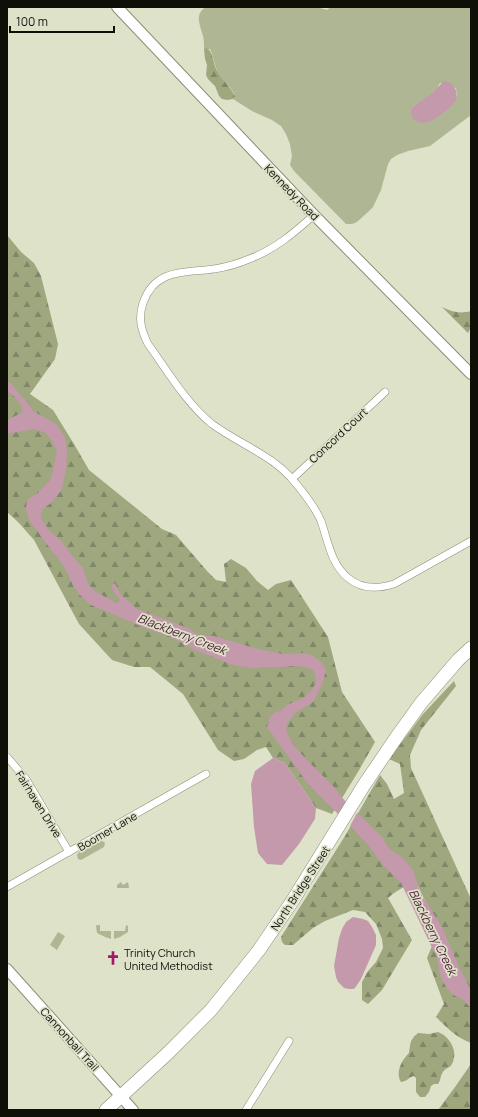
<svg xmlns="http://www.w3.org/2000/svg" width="478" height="1117" font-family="Manrope,sans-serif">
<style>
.green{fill:#aeb693;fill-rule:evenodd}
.forest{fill:url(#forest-firs)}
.water{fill:#c499ab}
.pier{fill:#dde2c9}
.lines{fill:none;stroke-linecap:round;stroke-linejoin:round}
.street-casing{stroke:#8a8f78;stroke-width:8}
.secondary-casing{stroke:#8a8f78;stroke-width:12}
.highway-casing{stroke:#8a8f78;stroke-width:14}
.street{stroke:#fff;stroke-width:7}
.secondary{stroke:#fff;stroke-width:10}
.highway{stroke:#fff;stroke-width:13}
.labels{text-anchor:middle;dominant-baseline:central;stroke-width:3.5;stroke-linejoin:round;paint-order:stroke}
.street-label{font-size:11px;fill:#0e1008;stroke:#dde2c9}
.poi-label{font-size:11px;fill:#0e1008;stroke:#dde2c9;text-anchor:start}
.water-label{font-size:12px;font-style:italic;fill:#4f1a36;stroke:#dde2c9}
</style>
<defs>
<pattern id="forest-firs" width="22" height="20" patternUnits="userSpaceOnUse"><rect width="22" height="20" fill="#9fa77f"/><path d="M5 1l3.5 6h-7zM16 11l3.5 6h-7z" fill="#808766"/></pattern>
</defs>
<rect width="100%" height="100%" fill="#dde2c9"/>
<g class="green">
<path d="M 206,7 L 316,7 L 327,10 L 331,7 L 471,7 L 471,115 L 430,146 L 408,151 L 397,155 L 391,159 L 388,164 L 381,190 L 373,207 L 368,212 L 357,222 L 352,224 L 346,224 L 294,171 L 290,165 L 292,156 L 290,144 L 286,134 L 281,126 L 272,120 L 252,111 L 233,99 L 235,95 C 231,87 224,82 219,74 C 214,66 214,57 210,49 L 204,49 C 204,44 204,40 203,36 C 200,25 194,14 206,7 ZM 440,83 L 456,88 L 457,96 L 412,108 C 421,100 434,95 440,83 Z"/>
<path d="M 101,840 L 105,843 L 104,847 L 81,860 L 78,859 L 77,855 C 80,848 93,841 101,840 Z"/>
<path d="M 121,882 L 123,885 L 128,882 L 129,888 L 117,888 L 117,885 Z"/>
<path d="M 97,925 L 100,925 L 100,931 L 111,931 L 111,939 L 105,937 L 97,933 L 96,926 Z"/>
<path d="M 126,925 L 128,926 L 128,932 L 120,937 L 114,939 L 114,931 L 125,931 Z"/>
<path d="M 58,932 L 65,936 L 57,950 L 50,945 Z"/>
</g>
<g class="forest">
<path d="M 207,48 C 213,52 213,62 216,69 C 221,79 230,86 235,96 L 233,99 L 227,100 L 222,99 L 219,96 L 215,86 L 208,79 L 206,75 L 207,65 L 205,59 L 204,49 Z"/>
<path d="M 7,235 L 21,252 L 34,263 L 41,276 L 58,344 L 55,359 L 30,394 L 53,410 L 74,444 L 89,470 L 162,529 L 176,535 L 207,571 L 216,580 L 226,582 L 224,564 L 231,559 L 246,568 L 257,581 L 268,590 L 276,584 L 291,580 L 328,637 L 342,692 L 375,742 L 358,772 L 332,814 L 316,808 L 285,763 L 273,758 L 266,747 L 257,750 L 244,759 L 234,761 L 218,750 L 183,694 L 150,667 L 134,667 L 112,660 L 79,624 L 34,540 L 18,522 L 7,512 Z"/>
<path d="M 442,307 C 452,312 460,314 471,311 L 471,327 L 468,333 Z"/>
<path d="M 454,681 L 456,686 L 421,730 L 410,755 L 411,768 L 471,899 L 471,1043 C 457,1038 446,1027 436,1017 L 444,1004 L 427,958 L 439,929 L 415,880 L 394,893 L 388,898 L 412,940 L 382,990 L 368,1004 L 362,1000 L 362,982 L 368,971 L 376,962 L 383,948 L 382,939 L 376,924 L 365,912 L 353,910 L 325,921 L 313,928 L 293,945 L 285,945 L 282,942 L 281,937 L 345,836 L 380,775 L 387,784 L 394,799 L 404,793 L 400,764 L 389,759 L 423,714 Z"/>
<path d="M 438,1032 C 449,1036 459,1051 452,1064 C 450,1068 445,1068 443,1072 C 440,1076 441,1080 438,1084 L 434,1084 L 431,1086 L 429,1092 L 425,1097 L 420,1097 L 416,1092 L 416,1078 L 414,1076 C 409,1077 408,1081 401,1082 C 395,1072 402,1060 409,1053 C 411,1042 409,1041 418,1033 L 429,1034 Z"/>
<path d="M 471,1064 L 471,1110 L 438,1110 L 455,1087 Z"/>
</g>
<g class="water">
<path d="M 445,81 C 455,83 458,91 456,101 C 448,109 427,130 415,120 C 411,117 411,113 412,108 C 418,102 426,98 433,92 C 437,88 440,84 445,81 Z"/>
<path d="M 7,381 L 11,383 L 20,395 L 28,403 L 33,411 L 56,424 L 65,437 L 67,451 L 66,470 L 61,491 L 52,502 L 43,509 L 41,514 L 42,520 L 50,531 L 62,542 L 71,554 L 83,568 L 88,584 L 96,592 L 117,603 L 120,601 C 118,595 111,592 112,585 L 115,583 L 120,594 L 137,609 L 188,628 L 200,636 L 214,636 L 258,649 L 283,654 L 304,653 L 313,656 L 321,662 L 326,670 L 323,682 L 313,702 L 295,713 L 288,722 L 286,729 L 289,737 L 294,746 L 310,763 L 333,786 L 346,802 L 382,837 L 389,849 L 402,857 L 413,870 L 420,892 L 442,927 L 458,965 L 471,990 L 471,1008 L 462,999 L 455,996 L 447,989 L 440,975 L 437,958 L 401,883 L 384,866 L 369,846 L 355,831 L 308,784 L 267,727 L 270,717 L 275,712 L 280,711 L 287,705 L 303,698 L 312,690 L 316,682 L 315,674 L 313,670 L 309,668 L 299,666 L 252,668 L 233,665 L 195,650 L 169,636 L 142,627 L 129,621 L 91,605 L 80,595 L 73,586 L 69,576 L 61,562 L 52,551 L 29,520 L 26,509 L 27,501 L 31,497 L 38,493 L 50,480 L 54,466 L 57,450 L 52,441 L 46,433 L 35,429 L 7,434 L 7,420 L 23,412 C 21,401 15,397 7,390 Z"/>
<path d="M 273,758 L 285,763 L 316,808 L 315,819 L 299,844 L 282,865 L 267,864 L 258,853 L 254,827 L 251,784 L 255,771 Z"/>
<path d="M 353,917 L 363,919 L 368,921 L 372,927 L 376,935 L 376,945 L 361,979 L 355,988 L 353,989 L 349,989 L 344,988 L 338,982 L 336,977 L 334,966 L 339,938 L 342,929 L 346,922 Z"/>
</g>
<path class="pier" d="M 347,800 L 358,811 L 349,828 L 337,816 Z"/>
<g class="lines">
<defs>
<g id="street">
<path d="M 314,215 C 294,233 274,250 249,259 C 238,264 226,267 214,269 C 185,273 155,268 143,303 C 138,318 141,330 148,344 C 167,370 186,403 212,424 C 227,435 245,444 261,454 C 275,462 288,473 298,486 C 306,496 316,509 321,521 C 328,541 331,564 348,578 C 361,589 378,589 394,584 L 471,541"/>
<path d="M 292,479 L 385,392"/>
<path d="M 7,757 L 26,779 L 69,852"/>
<path d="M 7,887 L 206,774"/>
<path d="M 246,1110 L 289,1041"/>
</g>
<g id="secondary">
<path d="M 117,7 L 314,215 L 471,374"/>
<path d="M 7,969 L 133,1110"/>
</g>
<path id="highway" d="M 106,1110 L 168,1053 L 211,1010 L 259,950 L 293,900 L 364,785 L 398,735 L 421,703 L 458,660 L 471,648"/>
</defs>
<use href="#street" class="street-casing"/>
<use href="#secondary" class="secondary-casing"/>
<use href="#highway" class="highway-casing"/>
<use href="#street" class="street"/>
<use href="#secondary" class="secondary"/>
<use href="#highway" class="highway"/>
</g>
<defs>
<symbol id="church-bare" viewBox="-9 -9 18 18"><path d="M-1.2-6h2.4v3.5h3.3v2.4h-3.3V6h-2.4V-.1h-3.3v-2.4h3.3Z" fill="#a01a68" stroke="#dde2c9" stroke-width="2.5" paint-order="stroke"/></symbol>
</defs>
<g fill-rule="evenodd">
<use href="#church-bare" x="103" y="948" width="20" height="20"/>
</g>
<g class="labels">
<g class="street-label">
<text transform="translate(292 192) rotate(46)">Kennedy Road</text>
<text transform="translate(338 435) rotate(-43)">Concord Court</text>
<text transform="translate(39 804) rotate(58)">Fairhaven Drive</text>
<text transform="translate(107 831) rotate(-30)">Boomer Lane</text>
<text transform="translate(300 888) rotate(-57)">North Bridge Street</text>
<text transform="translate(70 1039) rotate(48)">Cannonball Trail</text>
</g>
<g class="poi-label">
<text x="124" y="952">Trinity Church<tspan x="124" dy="13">United Methodist</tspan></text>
</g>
<g class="water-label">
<text transform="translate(182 634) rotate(21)">Blackberry Creek</text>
<text transform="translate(433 932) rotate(64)">Blackberry Creek</text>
</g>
</g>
<rect width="478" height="1117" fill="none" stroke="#0e1008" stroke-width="16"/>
<path d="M10 26v6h104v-6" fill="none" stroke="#0e1008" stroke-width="2"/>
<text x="16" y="26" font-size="12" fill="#0e1008" stroke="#dde2c9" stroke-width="3" paint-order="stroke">100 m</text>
</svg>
